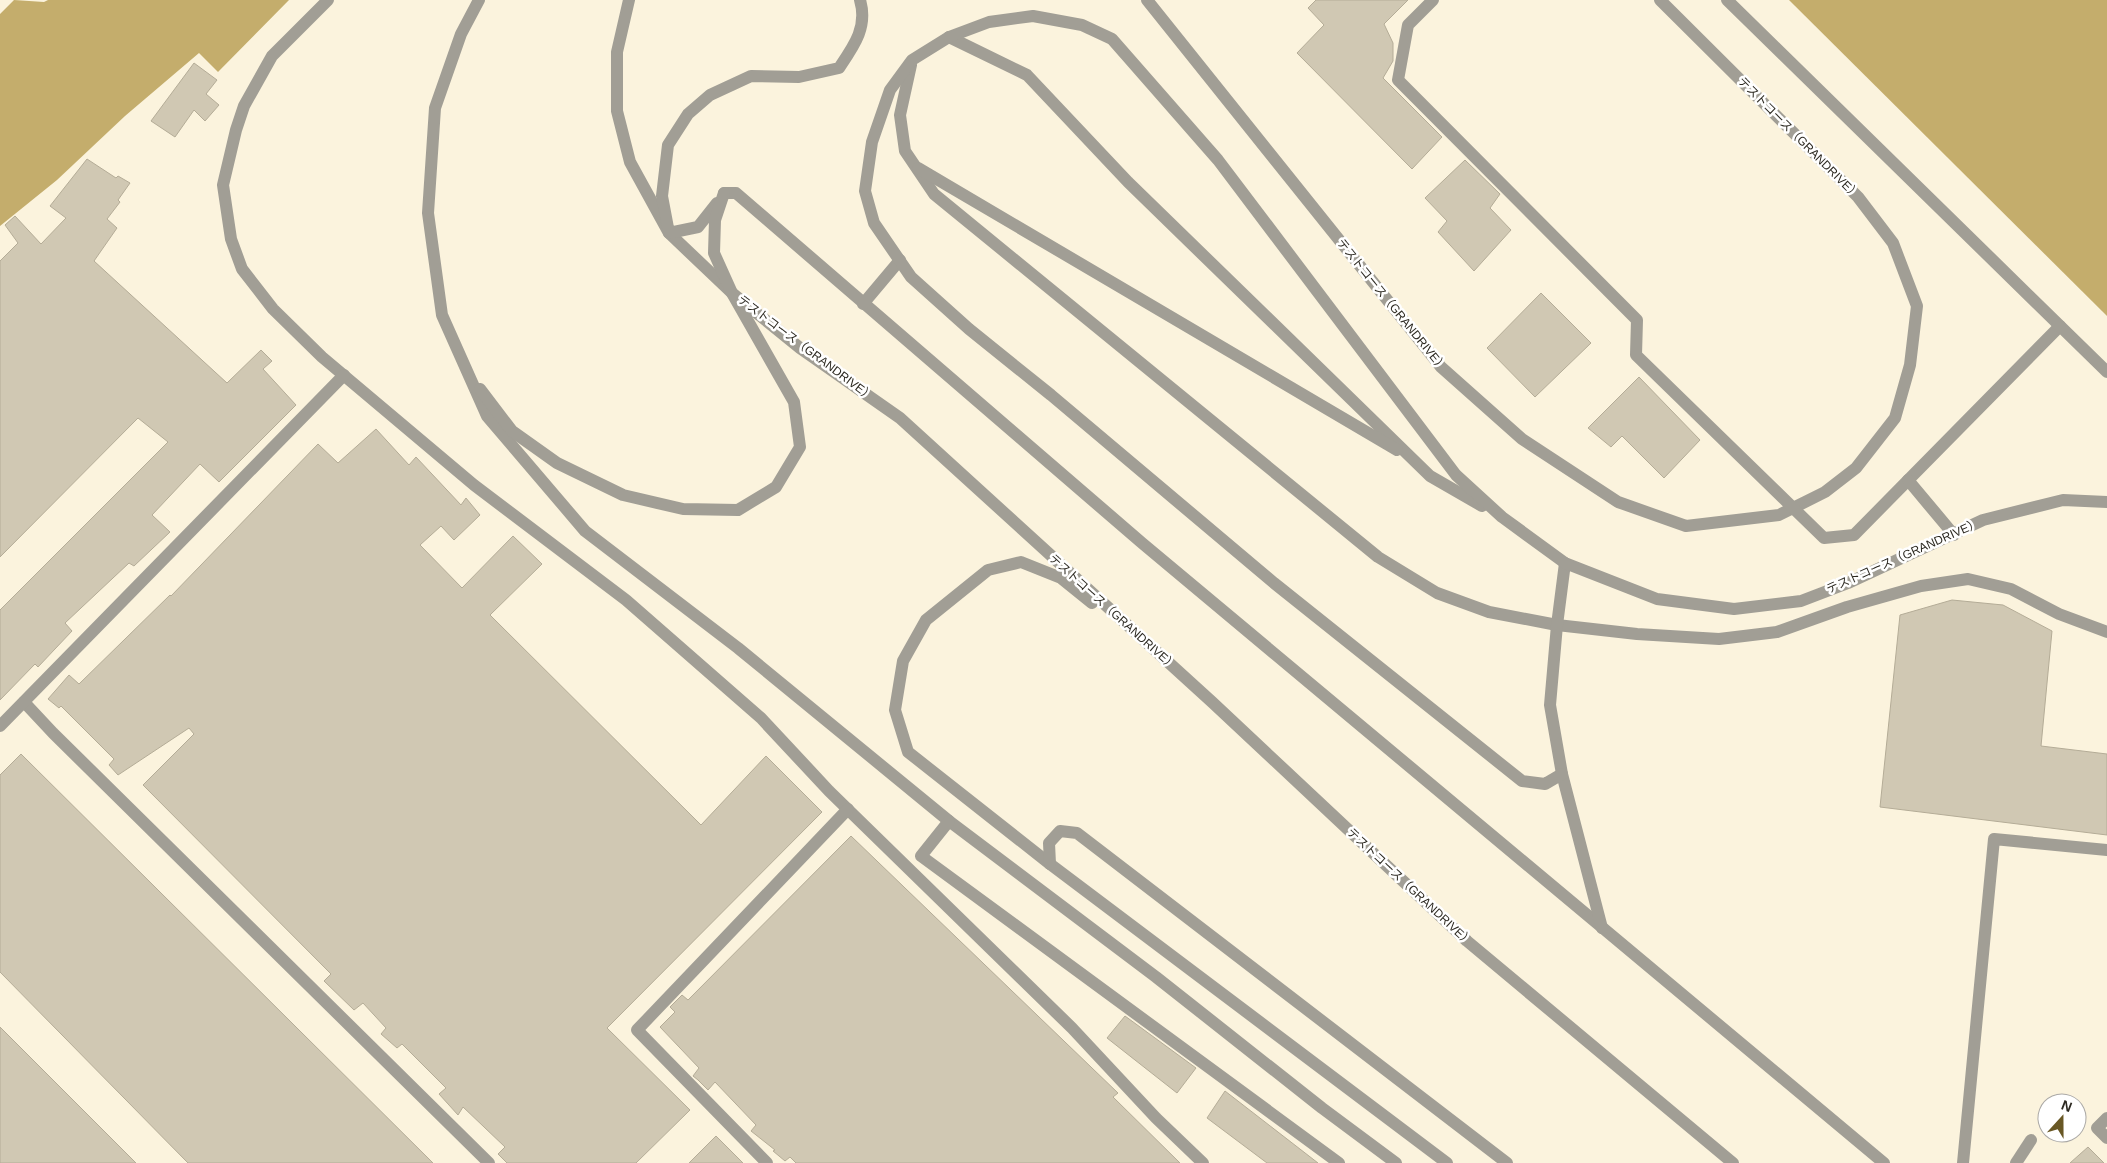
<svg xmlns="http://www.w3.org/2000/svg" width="2107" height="1163" font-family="Arial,'Noto Sans JP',sans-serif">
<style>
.water{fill:#c4ad6c}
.building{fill:#d0c8b3;stroke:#b4ac97}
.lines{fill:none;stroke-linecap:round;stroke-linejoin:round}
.minor{stroke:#a19e95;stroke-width:12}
.labels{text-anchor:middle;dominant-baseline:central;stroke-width:5;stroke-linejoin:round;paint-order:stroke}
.street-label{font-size:12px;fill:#2c2921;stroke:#fff}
</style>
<rect width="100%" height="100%" fill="#fbf3dd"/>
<g class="water">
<path d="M 14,0 L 44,2 L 48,0 L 289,0 L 218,72 L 199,53 L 125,116 L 57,180 L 0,226 L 0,14 Z"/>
<path d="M 1789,0 L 2107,0 L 2107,316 Z"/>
</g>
<g class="building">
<path d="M 1316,0 L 1408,0 L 1384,24 L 1393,43 L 1393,61 L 1383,78 L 1442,137 L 1412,169 L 1297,53 L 1324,25 L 1308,8 Z"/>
<path d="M 194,63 L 217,80 L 206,94 L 219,105 L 205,121 L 194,110 L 175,137 L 151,121 Z"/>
<path d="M 87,159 L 116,178 L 118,176 L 130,183 L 118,200 L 120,202 L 107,219 L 117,228 L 94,261 L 227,383 L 261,350 L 272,361 L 263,369 L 296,405 L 219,482 L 200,464 L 152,515 L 170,532 L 134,566 L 129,563 L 65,623 L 72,631 L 38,667 L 35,664 L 0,700 L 0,610 L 168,442 L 138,418 L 0,557 L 0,261 L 18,243 L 5,225 L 15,216 L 41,244 L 66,218 L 50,206 Z"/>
<path d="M 1465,160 L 1500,194 L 1490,208 L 1511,230 L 1474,271 L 1438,232 L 1447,221 L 1425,198 Z"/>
<path d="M 1541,293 L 1591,343 L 1535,397 L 1487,348 Z"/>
<path d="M 1639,377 L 1700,440 L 1664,478 L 1622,436 L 1611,447 L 1588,428 Z"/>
<path d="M 376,429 L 409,465 L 416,457 L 461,505 L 466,498 L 480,515 L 454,540 L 441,526 L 420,545 L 462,588 L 513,536 L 542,564 L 490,615 L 701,825 L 766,756 L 822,812 L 607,1028 L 690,1110 L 636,1163 L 507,1163 L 498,1154 L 505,1147 L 463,1107 L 458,1115 L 439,1094 L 446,1088 L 402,1044 L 397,1048 L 381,1034 L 386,1028 L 363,1003 L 354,1010 L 324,981 L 331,974 L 143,785 L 194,734 L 189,728 L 118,775 L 109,765 L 114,759 L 61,706 L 59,708 L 48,699 L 69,675 L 79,684 L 170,595 L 171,596 L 318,444 L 338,463 Z"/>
<path d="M 1952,600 L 2003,605 L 2052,631 L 2041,746 L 2107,754 L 2107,835 L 1880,807 L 1900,615 Z"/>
<path d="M 21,754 L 433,1163 L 188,1163 L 0,972 L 0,775 Z"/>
<path d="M 851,836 L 1118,1093 L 1113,1097 L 1180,1163 L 796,1163 L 790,1157 L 785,1161 L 773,1151 L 775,1150 L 751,1131 L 756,1125 L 715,1082 L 708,1090 L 698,1080 L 693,1076 L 699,1068 L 660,1027 L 675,1012 L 670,1007 L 682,995 L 688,1000 Z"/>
<path d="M 1125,1016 L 1196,1068 L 1177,1093 L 1107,1038 Z"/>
<path d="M 0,1027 L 136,1163 L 0,1163 Z"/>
<path d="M 1225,1091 L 1318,1163 L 1267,1163 L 1207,1118 Z"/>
<path d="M 716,1136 L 743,1163 L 689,1163 Z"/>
<path d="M 2088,1147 L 2104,1163 L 2070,1163 Z"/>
</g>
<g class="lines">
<g class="minor">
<path d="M 328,0 L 272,56 L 244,106 L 236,130 L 223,185 L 231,239 L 242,269 L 273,309 L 322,357 L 474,485 L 626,600 L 761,718 L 829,791 L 1072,1028 L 1156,1118 L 1203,1163"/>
<path d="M 479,0 L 461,34 L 435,108 L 428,213 L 442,315 L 487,416 L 585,531 L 738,648 L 949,821 L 1156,977 L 1322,1108 L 1396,1163"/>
<path d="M 629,0 L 617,52 L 617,111 L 630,162 L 669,233 L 732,293 L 800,348 L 900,418 L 1212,702 L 1467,941 L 1733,1163"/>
<path d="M 1147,0 L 1441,367 L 1522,439 L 1618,502 L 1686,526 L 1779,515 L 1825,492 L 1856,468 L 1895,418 L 1910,365 L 1917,306 L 1893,243 L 1858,197 L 1660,0"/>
<path d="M 1433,0 L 1408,25 L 1398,80 L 1637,320 L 1636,355 L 1824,538 L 1854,535 L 2060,326"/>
<path d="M 1727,0 L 2107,372"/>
<path d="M 949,37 L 1027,75 L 1128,182 L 1430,476 L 1482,506"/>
<path d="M 911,65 L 900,115 L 905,151 L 934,194 L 1378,557 L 1437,593 L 1489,612 L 1557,625 L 1637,634 L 1719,639 L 1777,632 L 1847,607 L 1921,586 L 1968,579 L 2011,589 L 2059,614 L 2107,632"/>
<path d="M 918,168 L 1397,450"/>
<path d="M 724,193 L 736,193 L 1142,543 L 1884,1163"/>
<path d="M 717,203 L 698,227 L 669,233 L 662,196 L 668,145 L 688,114 L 710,95 L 751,76 L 799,77 L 839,68 C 854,46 868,27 860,0"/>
<path d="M 863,304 L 900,260"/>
<path d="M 480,389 L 512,431 L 557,463 L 623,495 L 683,509 L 738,510 L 776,487 L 800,447 L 794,402 L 732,293 L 714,253 L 715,220 L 724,193"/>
<path d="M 1908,480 L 1954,535"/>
<path d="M 1565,563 L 1557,625 L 1550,705 L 1562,774 L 1602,928"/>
<path d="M 1092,603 L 1061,578 L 1021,562 L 988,570 L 926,620 L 903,661 L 895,710 L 908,752 L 1050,864 L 1447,1163"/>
<path d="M 24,702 L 53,733 L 489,1163"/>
<path d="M 0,726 L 344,375"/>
<path d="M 1562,774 L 1545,784 L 1522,781 L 1274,583 L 1051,395 L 969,329 L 911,277 L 874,223 L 865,191 L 872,142 L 890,90 L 912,60 L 949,37 L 989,22 L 1033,16 L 1082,25 L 1112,39 L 1218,160 L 1456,475 L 1502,517 L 1565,563 L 1657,599 L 1734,609 L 1801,601 L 1848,583 L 1983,520 L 2063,500 L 2107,502"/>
<path d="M 949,821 L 921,856 L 1339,1163"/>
<path d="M 1050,864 L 1049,843 L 1060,831 L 1077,833 L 1507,1163"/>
<path d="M 2107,1118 L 2097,1128 L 2107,1138"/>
<path d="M 767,1163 L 637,1030 L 848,809"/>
<path d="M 1963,1163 L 1994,839 L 2107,850"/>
<path d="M 2016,1163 L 2031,1140"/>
</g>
</g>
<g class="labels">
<g class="street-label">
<text transform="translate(1799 138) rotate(45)">テストコース（GRANDRIVE）</text>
<text transform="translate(1392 305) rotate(51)">テストコース（GRANDRIVE）</text>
<text transform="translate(806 348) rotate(37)">テストコース（GRANDRIVE）</text>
<text transform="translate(1903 556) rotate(-24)">テストコース（GRANDRIVE）</text>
<text transform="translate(1113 612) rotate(42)">テストコース（GRANDRIVE）</text>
<text transform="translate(1410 887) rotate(43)">テストコース（GRANDRIVE）</text>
</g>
</g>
<g transform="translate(2062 1118) rotate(21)"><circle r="24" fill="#ffffff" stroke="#aba9a6"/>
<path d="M0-4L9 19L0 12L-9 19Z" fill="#685724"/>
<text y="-8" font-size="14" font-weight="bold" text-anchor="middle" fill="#2c2921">N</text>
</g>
</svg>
